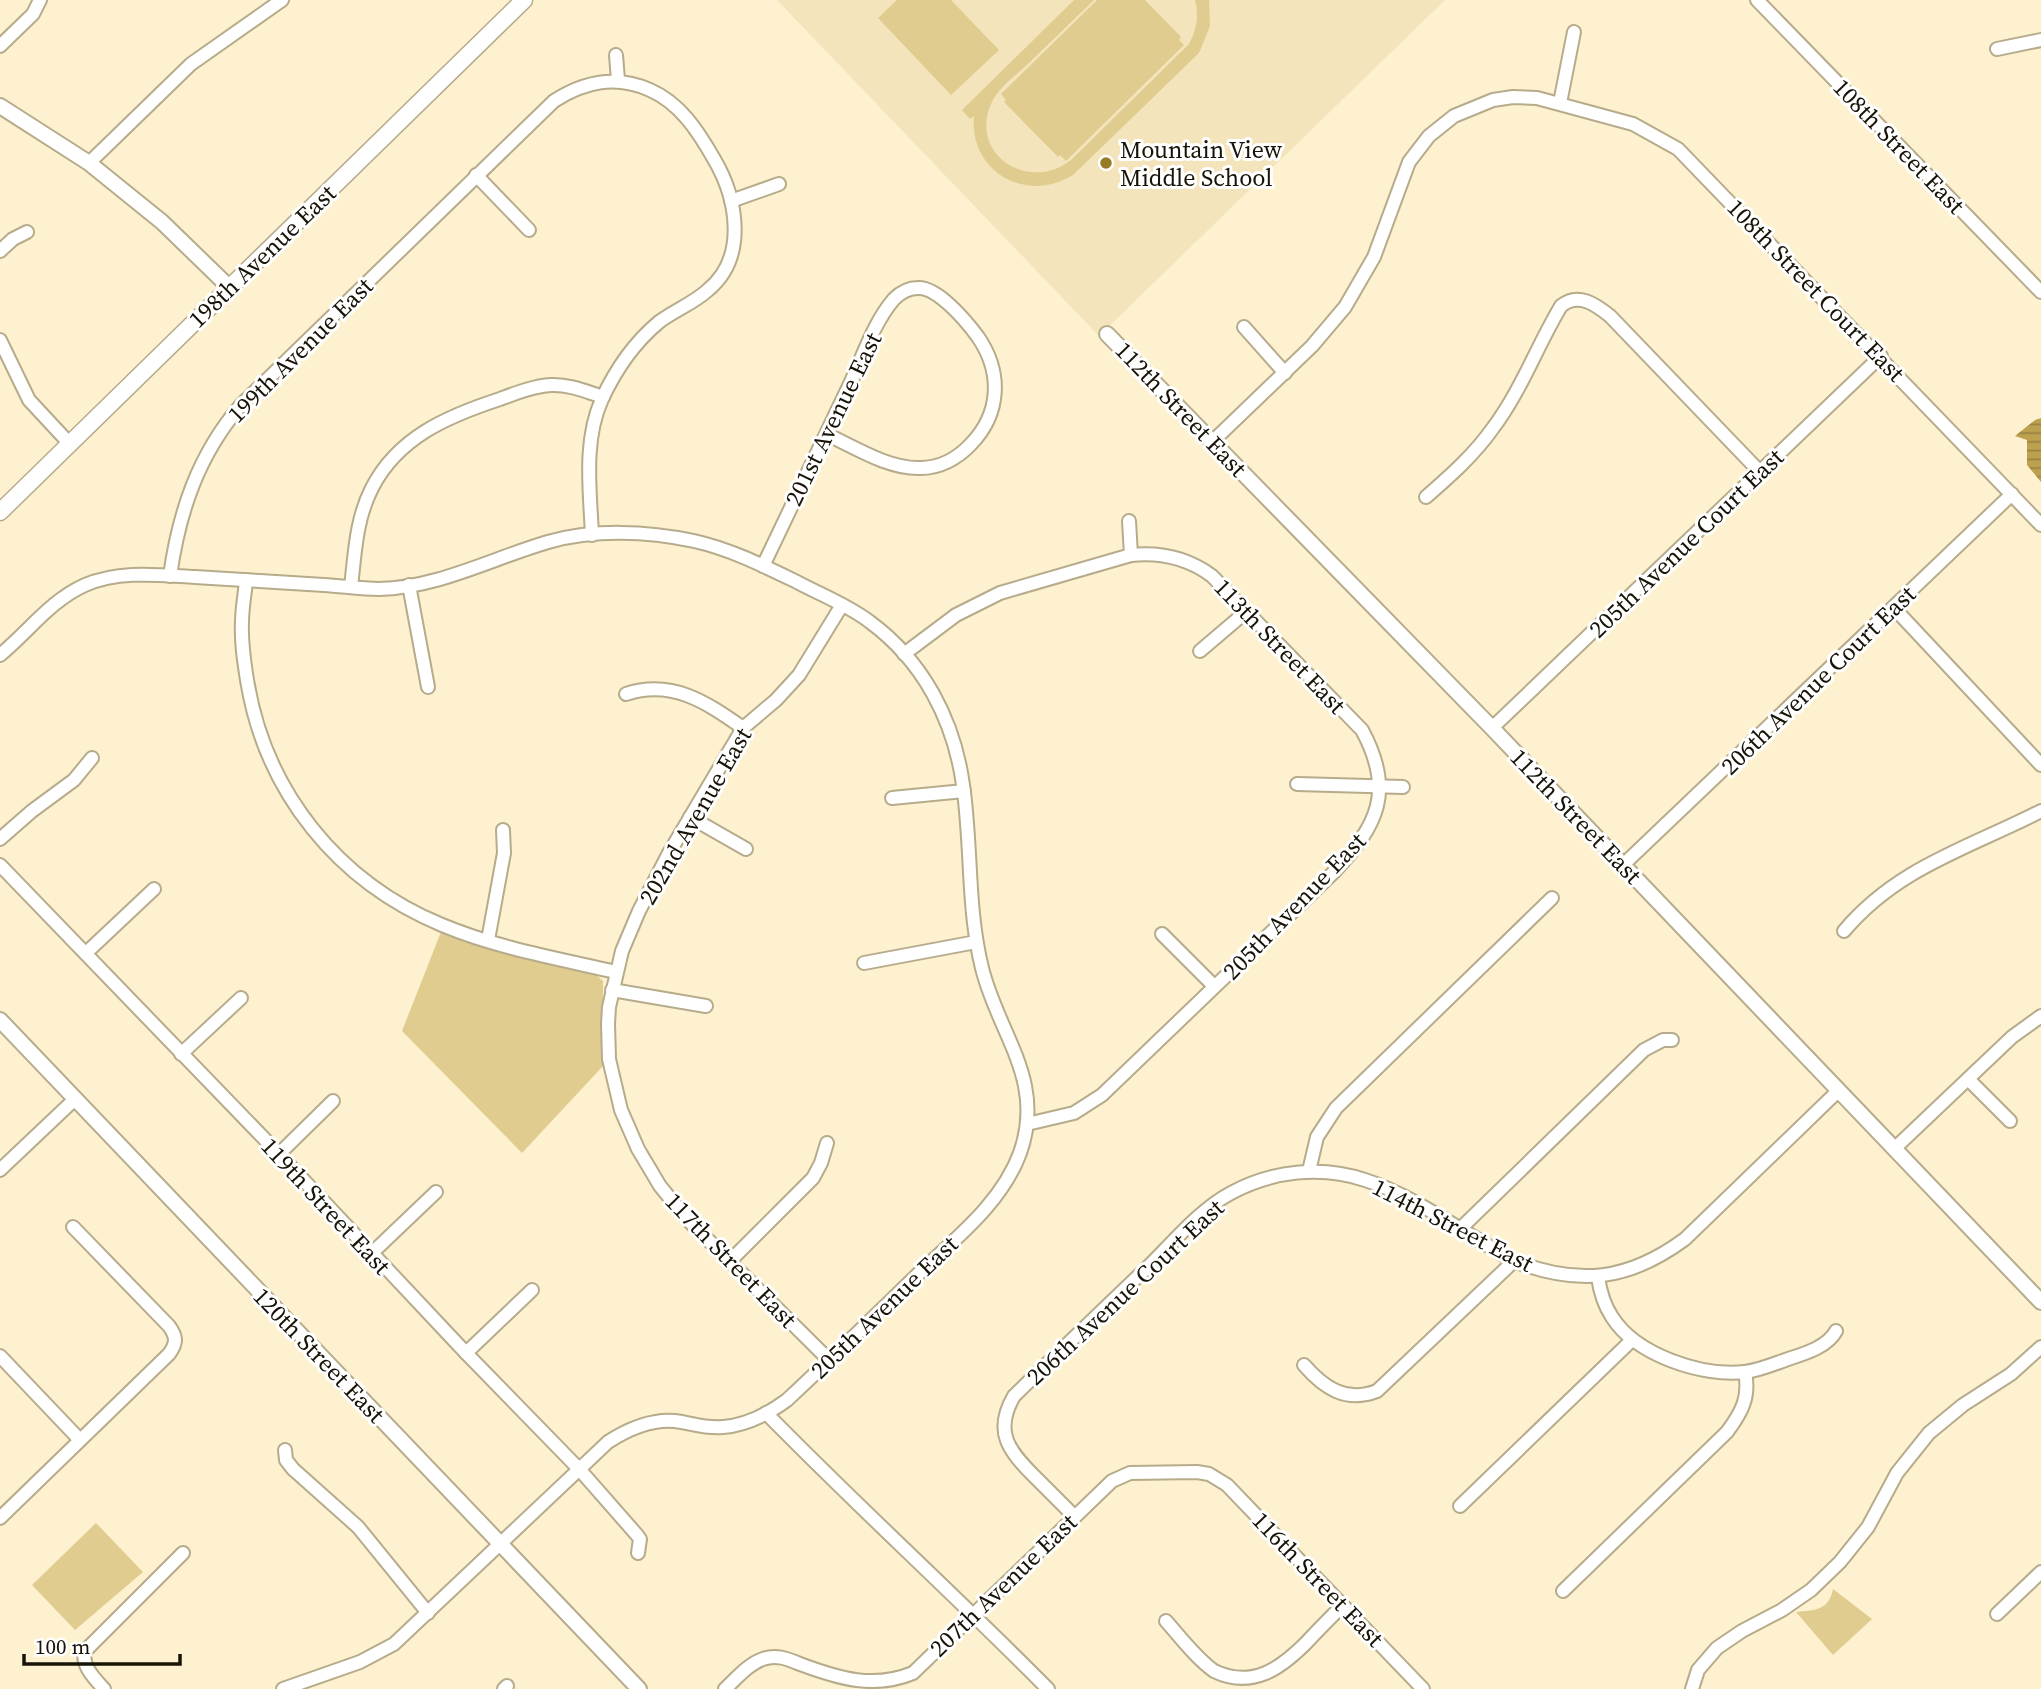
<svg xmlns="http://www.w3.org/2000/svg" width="2041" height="1689" font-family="'Source Serif 4',serif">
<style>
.built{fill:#f3e4bb}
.park{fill:#e1cc90}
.water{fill:url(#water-rules)}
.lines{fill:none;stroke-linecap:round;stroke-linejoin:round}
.minor-casing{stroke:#b6ab8b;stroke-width:16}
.tertiary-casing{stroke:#b6ab8b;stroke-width:18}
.secondary-casing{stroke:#b6ab8b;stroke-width:19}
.minor{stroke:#fff;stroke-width:12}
.tertiary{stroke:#fff;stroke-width:14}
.secondary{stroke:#fff;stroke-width:16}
.poi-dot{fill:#987c25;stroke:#fff;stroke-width:2.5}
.labels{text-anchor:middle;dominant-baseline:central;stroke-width:6;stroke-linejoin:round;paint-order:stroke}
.street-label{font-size:24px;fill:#171307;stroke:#fff}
.poi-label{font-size:24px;fill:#171307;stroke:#fff;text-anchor:start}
</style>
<defs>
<pattern id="water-rules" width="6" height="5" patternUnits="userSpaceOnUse" patternTransform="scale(1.75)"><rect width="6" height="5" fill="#bda14f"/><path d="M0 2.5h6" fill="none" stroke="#998240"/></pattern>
</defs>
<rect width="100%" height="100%" fill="#fdf1cf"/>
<path class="built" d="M 777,0 L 1445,0 L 1099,336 Z"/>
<g class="park">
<path d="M 897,0 L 951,0 L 999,50 L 951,95 L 878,18 Z"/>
<path d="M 1074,0 L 1094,0 C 1072,21 1050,43 1028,64 C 1015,76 998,88 991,104 C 969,155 1029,193 1071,160 L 1189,44 C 1197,29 1199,16 1195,0 L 1209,0 L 1210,26 L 1199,53 L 1073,175 C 1026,204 969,172 974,116 L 970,119 L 962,110 Z"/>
<path d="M 1097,0 L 1145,0 L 1181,37 L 1179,40 L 1184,45 L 1066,161 L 1060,155 L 1058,157 L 1004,102 L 1006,100 L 1001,94 Z"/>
<path d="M 441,932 L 505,953 L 594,973 L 603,981 L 603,1066 L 522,1153 L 402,1031 Z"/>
<path d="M 96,1523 L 143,1572 L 75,1630 L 32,1585 Z"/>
<path d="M 1833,1589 L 1872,1619 L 1833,1655 L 1796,1612 C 1814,1610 1829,1611 1833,1589 Z"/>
</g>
<path class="water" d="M 2041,418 L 2041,482 L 2027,465 L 2027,440 L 2015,436 L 2035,420 Z"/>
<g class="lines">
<defs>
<g id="minor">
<path d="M 1757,0 L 2041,292"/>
<path d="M 0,46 L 33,14 L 40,0"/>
<path d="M 1997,49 L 2041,40"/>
<path d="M 616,55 L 618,80"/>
<path d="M 1560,103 L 1574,32"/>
<path d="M 89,163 L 191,64 L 282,0"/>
<path d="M 476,175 L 529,230"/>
<path d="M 731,201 L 779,184"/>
<path d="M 0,251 L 13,239 L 27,232"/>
<path d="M 1244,327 L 1285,373"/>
<path d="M 0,340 L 29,400 L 69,443"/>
<path d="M 1212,442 L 1312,346 L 1345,307 L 1374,257 L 1409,162 L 1429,136 L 1454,116 L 1493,100 L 1513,97 L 1537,98 L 1633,124 L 1678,149 L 2041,525"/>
<path d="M 1426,497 C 1450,476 1474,455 1493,428 C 1521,391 1537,346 1561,306 C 1578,292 1595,304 1610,316 L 1760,472"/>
<path d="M 1129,521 L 1131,555"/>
<path d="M 763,566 C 792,505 821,444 850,384 C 863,356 874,322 894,299 C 900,293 909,288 918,288 C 938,287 967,322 978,337 C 1002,372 1001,413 971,444 C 958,458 940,468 920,468 C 888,469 854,447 826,434"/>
<path d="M 170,576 C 179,512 198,455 241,405 L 554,101 C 585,81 616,75 650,90 C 680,103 698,131 714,159 C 737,198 748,257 708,290 C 694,303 675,310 659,322 C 635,342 615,371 602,399 C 583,441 590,490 592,535"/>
<path d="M 246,580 C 245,594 242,608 242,622 C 241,642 244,661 247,680 C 265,792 338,882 442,925 C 497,948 559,959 616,972"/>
<path d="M 409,585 L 428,687"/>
<path d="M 351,587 C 355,552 356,519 372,488 C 398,437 448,416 500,399 C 516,393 534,386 551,385 C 569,384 587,392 603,397"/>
<path d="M 1894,608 L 2041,765"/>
<path d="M 1200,651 L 1247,611"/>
<path d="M 904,654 L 956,615 L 1000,593 L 1131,555 C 1161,552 1188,558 1212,576 L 1362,730 C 1395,791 1378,825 1334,872 L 1102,1095 L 1074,1113 L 1027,1124"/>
<path d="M 0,655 C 28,632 51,600 85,585 C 120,570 158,575 195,577 C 238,580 281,582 324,585 C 342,586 361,589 379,589 C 437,588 493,558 548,542 C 594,529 647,531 694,541 C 730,549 764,566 797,582 C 821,595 848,605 870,622 C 923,661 954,720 963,785 C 972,846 967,908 982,968 C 998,1034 1046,1080 1020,1153 C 1001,1205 952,1241 914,1278 C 872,1319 830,1360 787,1400 C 768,1414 747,1425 723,1427 C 706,1429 691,1423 675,1421 C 650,1419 628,1429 608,1442 L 394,1644 L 360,1662 L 283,1689"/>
<path d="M 626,694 C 672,679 706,702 743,728"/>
<path d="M 1492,728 L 1881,356"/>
<path d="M 1297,784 L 1403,787"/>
<path d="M 892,798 L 964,791"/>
<path d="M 690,817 L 746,849"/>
<path d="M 0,839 L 32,811 L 74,780 L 92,758"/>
<path d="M 0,865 L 279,1154 L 466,1353 L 580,1470 L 637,1535 L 640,1539 L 638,1553"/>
<path d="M 1623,865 L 2012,494"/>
<path d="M 1844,931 C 1898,867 1969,848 2041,811"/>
<path d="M 1162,934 L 1214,986"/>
<path d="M 488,940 L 504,853 L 503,830"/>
<path d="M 86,953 L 154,889"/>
<path d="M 864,963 L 976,942"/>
<path d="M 612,990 L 706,1006"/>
<path d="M 181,1054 L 241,998"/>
<path d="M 1968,1079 L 2010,1121"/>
<path d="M 1894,1149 L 2012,1037 L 2041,1016"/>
<path d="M 279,1154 L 333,1101"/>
<path d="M 0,1170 L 75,1099"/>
<path d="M 1309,1171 L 1317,1137 L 1336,1108 L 1552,898"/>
<path d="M 1460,1229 L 1644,1050 L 1663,1040 L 1672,1040"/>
<path d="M 371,1254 L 436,1192"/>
<path d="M 729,1262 L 813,1178 L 821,1163 L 827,1143"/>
<path d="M 1598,1277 C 1600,1291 1604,1305 1612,1317 C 1636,1355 1702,1377 1745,1372 C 1761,1370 1776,1363 1791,1358 C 1807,1353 1828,1346 1836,1331"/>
<path d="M 466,1353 L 532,1290"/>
<path d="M 0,1356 L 80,1440"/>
<path d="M 829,1360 L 687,1219 L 660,1186 L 638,1149 L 621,1110 L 609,1059 L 608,1024 L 609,1007 L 622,951 L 639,911 L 669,853 L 743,728 L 776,700 L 799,675 L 842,605"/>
<path d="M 1304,1365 C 1324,1388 1346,1403 1377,1391 L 1514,1261"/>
<path d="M 766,1413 C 858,1507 955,1595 1048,1689"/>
<path d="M 285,1450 L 286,1460 L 293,1469 L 358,1527 L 428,1613"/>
<path d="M 1460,1506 L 1632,1340"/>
<path d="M 1074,1516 C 1061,1503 1048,1490 1035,1477 C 1009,1451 993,1432 1014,1396 C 1060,1351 1106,1307 1152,1263 C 1176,1239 1201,1209 1231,1193 C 1272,1171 1321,1165 1365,1180 C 1415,1196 1467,1235 1514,1261 C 1579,1286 1628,1281 1685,1239 L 1838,1091"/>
<path d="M 0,1518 L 169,1354 C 177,1343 177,1337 169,1326 L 73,1227"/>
<path d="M 1563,1591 L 1727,1432 C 1742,1412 1750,1397 1745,1372"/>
<path d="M 1997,1614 L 2041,1572"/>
<path d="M 1166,1621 C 1181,1638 1196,1658 1214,1671 C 1252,1689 1280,1669 1306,1643 C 1318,1630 1331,1617 1343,1605"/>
<path d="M 104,1689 C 94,1678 81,1665 85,1651 L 183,1553"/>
<path d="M 504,1689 L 507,1686"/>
<path d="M 725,1689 C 736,1679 748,1664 763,1659 C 776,1654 788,1659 800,1664 C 840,1679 874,1689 913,1673 L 1112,1481 L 1130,1473 L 1197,1472 L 1209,1474 L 1227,1485 L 1423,1689"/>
<path d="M 1692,1689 L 1698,1670 L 1717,1648 L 1742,1631 L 1782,1610 L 1811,1590 L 1840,1562 L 1868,1527 L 1897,1473 L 1929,1433 L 1963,1405 L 2011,1374 L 2041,1347"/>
</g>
<g id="tertiary">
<path d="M 0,106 L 89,163 L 162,222 L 229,287"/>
<path d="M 1107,334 L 1492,728 L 2041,1302"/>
<path d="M 0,1020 L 639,1689"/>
</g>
<path id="secondary" d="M 0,512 L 524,0"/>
</defs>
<use href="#minor" class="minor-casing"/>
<use href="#tertiary" class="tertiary-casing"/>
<use href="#secondary" class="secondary-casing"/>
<use href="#minor" class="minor"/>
<use href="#tertiary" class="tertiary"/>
<use href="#secondary" class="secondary"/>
</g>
<circle class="poi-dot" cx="1106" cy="163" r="7"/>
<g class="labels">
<g class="street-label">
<text transform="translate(1899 146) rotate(46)">108th Street East</text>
<text transform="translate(262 256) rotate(-44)">198th Avenue East</text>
<text transform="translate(1816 290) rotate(46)">108th Street Court East</text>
<text transform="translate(300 350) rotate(-45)">199th Avenue East</text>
<text transform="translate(1181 409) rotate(46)">112th Street East</text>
<text transform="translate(833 419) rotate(-64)">201st Avenue East</text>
<text transform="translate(1686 543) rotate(-44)">205th Avenue Court East</text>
<text transform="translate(1280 646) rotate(46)">113th Street East</text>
<text transform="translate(1818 680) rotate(-44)">206th Avenue Court East</text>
<text transform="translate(695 816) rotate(-60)">202nd Avenue East</text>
<text transform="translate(1576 816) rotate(46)">112th Street East</text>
<text transform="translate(1294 906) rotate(-46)">205th Avenue East</text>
<text transform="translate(326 1206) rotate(47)">119th Street East</text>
<text transform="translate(1453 1225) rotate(27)">114th Street East</text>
<text transform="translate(731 1260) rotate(46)">117th Street East</text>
<text transform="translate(1125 1292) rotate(-43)">206th Avenue Court East</text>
<text transform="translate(884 1307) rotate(-44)">205th Avenue East</text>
<text transform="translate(319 1355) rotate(46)">120th Street East</text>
<text transform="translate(1318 1579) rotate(46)">116th Street East</text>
<text transform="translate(1003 1585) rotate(-44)">207th Avenue East</text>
</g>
<g class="poi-label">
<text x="1120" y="149">Mountain View<tspan x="1120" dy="28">Middle School</tspan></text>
</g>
</g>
<path d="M24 1654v10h156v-10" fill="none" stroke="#171307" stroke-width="3.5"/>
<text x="35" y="1654" font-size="21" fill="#171307" stroke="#ffffff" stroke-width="5" paint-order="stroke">100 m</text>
</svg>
